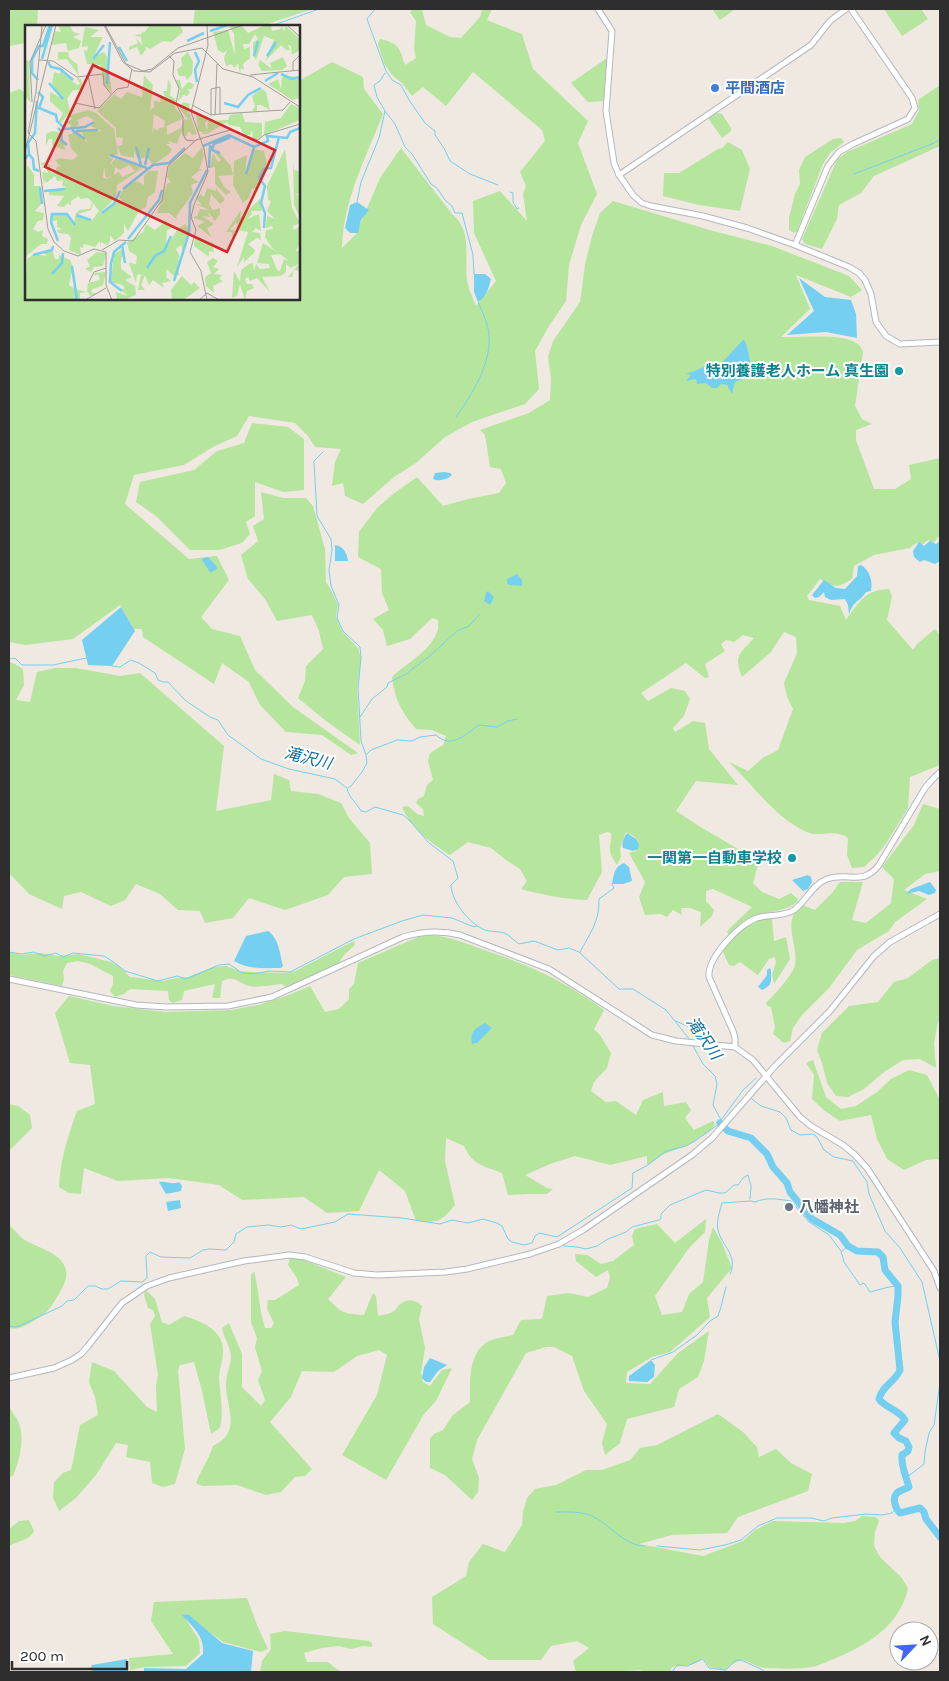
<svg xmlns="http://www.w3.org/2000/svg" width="949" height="1681" font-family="Karla,'Noto Sans JP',sans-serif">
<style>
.green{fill:#b6e59e}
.water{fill:#75cff0}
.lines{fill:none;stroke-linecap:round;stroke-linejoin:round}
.stream{stroke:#75cff0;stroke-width:1}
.river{stroke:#75cff0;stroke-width:7}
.tertiary-casing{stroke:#b4b7c1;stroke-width:7}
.tertiary{stroke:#fff;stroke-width:5}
.shop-dot{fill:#3f7fe0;stroke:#fff;stroke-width:2}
.culture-dot{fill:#0f9aa8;stroke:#fff;stroke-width:2}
.worship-dot{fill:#6b7280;stroke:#fff;stroke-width:2}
.labels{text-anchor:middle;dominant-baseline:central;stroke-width:4;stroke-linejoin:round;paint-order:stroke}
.shop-label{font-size:15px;font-weight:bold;fill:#366cbe;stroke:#fff;text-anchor:start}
.culture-label{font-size:15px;font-weight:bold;fill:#0d838f;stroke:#fff;text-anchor:end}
.worship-label{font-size:15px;font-weight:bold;fill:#5b616d;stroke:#fff;text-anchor:start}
.water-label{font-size:16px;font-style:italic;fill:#0d6fa3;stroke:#fff}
.inset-river{fill:none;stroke:#75cff0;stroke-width:2.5}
.inset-road{fill:none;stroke:#a29e99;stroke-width:1}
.view{fill:#d62828;fill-opacity:0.15;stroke:#d62828;stroke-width:2.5}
.inset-edge{fill:none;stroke:#2e2e2e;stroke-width:2.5}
</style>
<rect width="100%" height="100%" fill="#efe9e1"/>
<g class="green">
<path d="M 9,9 L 38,9 L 37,26 L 26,26 L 26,43 L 9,46 Z"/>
<path d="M 195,9 L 313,9 L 270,23 L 265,26 L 193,26 Z"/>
<path d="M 413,9 L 422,9 L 426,25 L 450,37 L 461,38 L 480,17 L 482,9 L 492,9 L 487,20 L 522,34 L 533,69 L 588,121 L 578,143 L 597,194 L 581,225 L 569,265 L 566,301 L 549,326 L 535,351 L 539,389 L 525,404 L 472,422 L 445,437 L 416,463 L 394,477 L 363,504 L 345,496 L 343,483 L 332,486 L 335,462 L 341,449 L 315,447 L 308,436 L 295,423 L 249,416 L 237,436 L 213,447 L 184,465 L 134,475 L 125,504 L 189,559 L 217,556 L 229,580 L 201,617 L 212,629 L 240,636 L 255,670 L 293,707 L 358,753 L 351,755 L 322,735 L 286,732 L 260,705 L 249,682 L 222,663 L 214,684 L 143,637 L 142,629 L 134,629 L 120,605 L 73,639 L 26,645 L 9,642 L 9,93 L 20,89 L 26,94 L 26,299 L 299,299 L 299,81 L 332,62 L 363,77 L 364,89 L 383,114 C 366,157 343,201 342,248 L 356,234 L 380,178 L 401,148 L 452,214 C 473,231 464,258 467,280 C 468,288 473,298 476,306 L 496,281 L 474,233 L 473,201 L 500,191 L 527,221 L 523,194 L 526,186 L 520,172 L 545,141 L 542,130 L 473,72 L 446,106 L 423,87 L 412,96 L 402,83 L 392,75 L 384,63 L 378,44 L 380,39 C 399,43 400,49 405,65 L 416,58 L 414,48 L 416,21 L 410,12 Z"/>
<path d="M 712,9 L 733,9 L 734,10 L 720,20 Z"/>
<path d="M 884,9 L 921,9 L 928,19 L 902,36 Z"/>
<path d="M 607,58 L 604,101 L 588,102 L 571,83 Z"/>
<path d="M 940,85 L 940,146 L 874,176 L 861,193 L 839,205 L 837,219 L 822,249 L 805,244 L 802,239 L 837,160 L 847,152 L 912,124 L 919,111 L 918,100 Z"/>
<path d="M 717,113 L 722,114 L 731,128 L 731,131 L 722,138 L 708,118 Z"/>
<path d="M 841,138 L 844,142 L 830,153 L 823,164 L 797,231 L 794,233 L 789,230 L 789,218 L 795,194 L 800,184 L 799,170 L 805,157 L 833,139 Z"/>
<path d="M 728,142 L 742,150 L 750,169 L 740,211 L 699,205 L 663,196 L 664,173 L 679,173 L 718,149 L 722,148 Z"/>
<path d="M 613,201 L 713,231 L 772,246 L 849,276 L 862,290 L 851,297 L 796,275 L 810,309 L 781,337 C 799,338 846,332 859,345 C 861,347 862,350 863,352 L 855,406 L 862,419 L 872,424 L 856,430 L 856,440 L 874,489 L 895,489 L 911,479 L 909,465 L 940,458 L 940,535 L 933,543 L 928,540 L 922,545 L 916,543 L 910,548 L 874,555 L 854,566 L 852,579 C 838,588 834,588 820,579 L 807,596 L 809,600 L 840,606 L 846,620 C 858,603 866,589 889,589 L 892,596 L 887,620 L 913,650 L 917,644 L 935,629 L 940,636 L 940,765 L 910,777 L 908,808 L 887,842 L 877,855 L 864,867 L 852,868 L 847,855 L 848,838 C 834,828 820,838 807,832 C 775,818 754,786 729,762 L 748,771 L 764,757 L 778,750 L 793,709 L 787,697 L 784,683 L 797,653 L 796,637 L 784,632 L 771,652 L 742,677 C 733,655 740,654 754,638 L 743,635 L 734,642 L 726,640 L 721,644 L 725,651 L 705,664 L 709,677 L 705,678 L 686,663 L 641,693 L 648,701 L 671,688 L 685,691 L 690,699 L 684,716 L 673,728 L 675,732 L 693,721 L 705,723 L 709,749 L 738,785 L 696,781 L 676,811 L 702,828 L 759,861 L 753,883 L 762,892 L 779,899 L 791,893 L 798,899 L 797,902 C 783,913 767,911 751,917 C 742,921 735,928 729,935 L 727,932 L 730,928 L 752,907 L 713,889 L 706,891 L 706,901 L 714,910 L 712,916 L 700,927 L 701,912 L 690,908 L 681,908 L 682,915 L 673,910 L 667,917 L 661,914 L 645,915 L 639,897 L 645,882 L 629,853 L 636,851 L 639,843 L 635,837 L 626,832 L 620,848 L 621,857 L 617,865 C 613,859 609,853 610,845 C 611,840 612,838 611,833 L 607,832 L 599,835 L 602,872 L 587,900 C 564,899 543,895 521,889 L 527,881 L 520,869 L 506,860 L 491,848 L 468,842 L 450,855 C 432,844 411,828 402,807 L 408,806 L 417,814 L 424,816 L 423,809 L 416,803 L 418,799 L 424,796 L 427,785 L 433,780 L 428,761 L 430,753 L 443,745 L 446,736 L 432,730 L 416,729 C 401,711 395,700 392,677 C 406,663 430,652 437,632 C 439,629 438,624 438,620 L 432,618 L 410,639 L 387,646 L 383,630 L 373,619 L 389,610 L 382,593 L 381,569 L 358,557 L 359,532 L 377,508 L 393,494 L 417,477 L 443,506 L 468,499 L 499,493 L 506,483 L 501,469 L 490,467 L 485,435 L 480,430 L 529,413 L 550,400 L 551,378 L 548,357 L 553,341 L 580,302 L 585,265 L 592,236 L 600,213 Z"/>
<path d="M 252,423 L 288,427 L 304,439 L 304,490 L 283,492 L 255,482 L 255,516 L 246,522 L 250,534 L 242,543 L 219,550 L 190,550 L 156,516 L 136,502 L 140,482 L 194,470 L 217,451 L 244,443 Z"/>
<path d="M 261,492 L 283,498 L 306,498 L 313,506 L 325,549 L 326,582 L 331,590 L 338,605 L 336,617 L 342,631 L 358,648 L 361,658 L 357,688 L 360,745 L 326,721 L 298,698 L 305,681 L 306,666 L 323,649 L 319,631 L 312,615 L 277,621 L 265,599 L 248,579 L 241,555 L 258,541 L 253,526 L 264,519 Z"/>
<path d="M 9,662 L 15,664 L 23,669 L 24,685 L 16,700 L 30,702 L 37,672 L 55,668 L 76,668 L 120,676 L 140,673 L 224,746 L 216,811 L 271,800 L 274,774 L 289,780 L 291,791 L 318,794 L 341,803 L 349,818 L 370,843 L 372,874 L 344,877 L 328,895 L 285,910 L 249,898 L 233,918 L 205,923 L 200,911 L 178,910 L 160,894 L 136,884 L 125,900 L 111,906 L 81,892 L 64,896 L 62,909 L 29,894 L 9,873 Z"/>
<path d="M 923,804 L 940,809 L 940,871 L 925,874 L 904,890 L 927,899 L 895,922 L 889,931 L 857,950 L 829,988 L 801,1016 L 793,1028 L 790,1041 L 784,1043 L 773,1034 L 775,1026 L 771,1007 L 767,1006 L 766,1003 C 774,995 793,975 795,965 C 799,945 780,919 803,905 L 815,910 L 832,893 L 840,882 L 863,882 L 852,920 L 866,923 L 891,903 L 894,879 L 882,867 L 914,825 Z"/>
<path d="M 761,919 L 772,919 L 774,941 L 786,937 L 790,959 L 774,984 L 772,975 L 776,962 L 775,957 L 769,959 L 758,975 L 740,962 L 734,966 L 729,965 L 722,950 L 749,922 Z"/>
<path d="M 431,935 C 451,937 468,944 487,951 C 531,966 566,982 604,1010 L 594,1029 L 600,1035 L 611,1053 L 607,1068 L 594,1082 L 591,1091 L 606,1102 L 616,1101 L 636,1115 L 643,1100 L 663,1092 L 664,1106 L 686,1102 L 691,1110 L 685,1118 L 694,1130 L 713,1121 L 715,1124 L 709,1132 L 688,1145 L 664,1154 L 647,1165 L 647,1156 L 610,1165 L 575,1156 L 550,1164 L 525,1175 L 547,1188 L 553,1189 L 547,1194 L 529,1194 L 508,1195 L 502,1173 C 484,1166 472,1165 464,1146 L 446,1138 L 445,1161 L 455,1205 C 441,1222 438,1223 416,1221 L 405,1191 L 379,1170 L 359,1211 L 327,1213 L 304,1197 L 242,1200 L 219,1185 L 169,1178 L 118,1181 L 84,1168 L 81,1194 L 69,1193 L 59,1187 C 60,1160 68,1136 77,1111 L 95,1104 L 90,1065 L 70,1063 L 55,1013 L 69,996 L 113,1006 L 165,1012 L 231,1010 L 258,1005 L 286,996 L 310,986 L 325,1012 L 339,1009 L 349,999 L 349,989 L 354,984 L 358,963 L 418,937 Z"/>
<path d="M 354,941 L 355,945 L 344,955 L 338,964 L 293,985 L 286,987 L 282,984 C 273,985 257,988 249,986 C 238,983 235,975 222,981 L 220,998 L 212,998 L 215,984 L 184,991 L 182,1000 L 172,1003 L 169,1000 L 168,991 L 130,989 L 124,994 L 115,997 L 110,991 L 113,984 L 113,976 L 90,964 L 78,961 L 67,963 L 63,971 L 64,979 L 62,986 L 9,975 L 9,952 L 21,955 L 41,953 L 59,956 L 79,954 L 111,962 L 119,966 L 130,977 L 163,981 L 176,978 L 188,977 L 213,967 L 226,966 L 240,971 L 253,972 L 286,973 L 295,971 Z"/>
<path d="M 940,958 L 940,980 L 939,981 L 940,984 L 940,1020 L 938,1022 L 934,1043 L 936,1068 L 920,1059 L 903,1060 L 884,1072 L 864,1089 L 848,1097 L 836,1096 L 827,1083 L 822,1063 L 817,1050 L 822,1033 L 849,1006 L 878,1002 L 894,982 L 908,978 L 932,960 Z"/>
<path d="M 813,1060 L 826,1097 L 841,1109 L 856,1106 L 877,1092 L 891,1079 L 909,1070 L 927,1075 L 940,1100 L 940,1163 L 938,1159 L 926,1160 L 904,1170 L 887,1159 L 877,1139 L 871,1115 L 840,1121 L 825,1111 L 812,1099 L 814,1075 L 806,1063 Z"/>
<path d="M 9,1104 L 18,1106 L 30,1115 L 32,1128 L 9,1151 Z"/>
<path d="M 706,1219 L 705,1232 L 689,1248 L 655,1296 L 662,1315 L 682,1312 L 689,1294 L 703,1282 L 709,1240 L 713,1227 L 722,1243 L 732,1268 L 707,1298 L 710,1317 L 670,1352 L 652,1357 L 627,1372 L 626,1383 L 650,1384 L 678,1353 L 709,1331 L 704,1361 L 698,1377 L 679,1389 L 674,1407 L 627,1419 L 620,1443 L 605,1455 L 602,1443 L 607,1424 L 584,1391 L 572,1356 L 554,1347 L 546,1347 L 526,1353 L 477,1440 L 472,1459 L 479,1478 L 478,1492 L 472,1500 L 445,1475 L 430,1468 L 430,1439 L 434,1434 L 443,1430 L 453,1415 L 470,1402 C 470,1381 468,1352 489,1341 C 496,1338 505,1337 513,1335 L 521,1320 L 542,1319 L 547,1296 L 568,1293 L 588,1297 L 607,1288 L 610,1278 L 608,1270 L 596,1277 L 576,1261 L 575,1254 L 587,1255 L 601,1264 L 613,1261 L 634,1245 L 632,1236 L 635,1229 L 657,1224 L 675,1243 Z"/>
<path d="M 9,1225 C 14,1229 18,1235 23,1239 C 35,1247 57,1251 64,1265 C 69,1274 65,1283 61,1290 C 51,1308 48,1313 30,1323 C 22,1327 18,1330 9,1328 Z"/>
<path d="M 290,1258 L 302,1259 L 346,1277 L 328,1299 C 342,1313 344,1314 364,1315 L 373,1293 L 376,1296 L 378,1316 C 382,1315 390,1314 394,1311 C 396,1310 397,1307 399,1305 C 407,1298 415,1299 422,1306 L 419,1319 L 425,1348 L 421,1373 L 423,1382 L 430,1386 L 442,1370 L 452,1368 L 436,1401 L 424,1414 L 386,1480 L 342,1455 L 377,1395 L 387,1355 L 379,1350 L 357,1356 L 334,1372 L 302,1371 L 291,1397 L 270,1422 L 312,1469 L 305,1476 L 295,1477 L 281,1492 L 266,1495 L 237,1485 L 202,1486 L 196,1483 C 201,1470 209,1459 213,1446 C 241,1432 228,1412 226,1388 C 225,1377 230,1368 231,1358 C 231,1347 224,1338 222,1328 L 229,1323 L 242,1354 L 242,1387 L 261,1406 L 265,1400 L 258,1380 L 262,1371 L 255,1347 L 257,1338 L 251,1322 L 251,1275 L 254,1271 C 259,1290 259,1309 265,1328 L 271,1328 L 274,1323 L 267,1309 L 268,1300 L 275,1300 L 299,1285 L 297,1278 L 288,1265 Z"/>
<path d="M 147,1291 L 155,1299 L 162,1322 L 169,1325 L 184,1316 C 201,1321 224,1330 223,1352 C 223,1361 219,1369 219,1378 C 220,1395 224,1412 220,1428 L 211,1434 L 202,1391 L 194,1362 L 180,1365 L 178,1370 L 185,1449 L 175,1484 L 163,1487 L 152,1483 L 150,1462 L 126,1457 L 128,1445 L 116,1443 L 96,1475 L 76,1498 L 59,1511 L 53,1498 L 54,1482 L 63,1473 L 71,1470 L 73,1461 L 80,1425 L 98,1415 L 95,1397 L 89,1382 L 92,1362 L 114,1371 L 147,1407 L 157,1412 L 156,1386 L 158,1375 L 150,1324 L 155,1316 L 153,1310 L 148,1308 L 144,1295 L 145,1292 Z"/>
<path d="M 9,1405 C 10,1410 14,1414 17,1419 C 26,1436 20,1459 13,1476 L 9,1477 Z"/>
<path d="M 718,1414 L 743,1432 L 757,1447 L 759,1457 L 776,1449 L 791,1463 L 812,1474 L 808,1491 L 738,1517 L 727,1533 L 672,1535 L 639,1544 L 703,1556 L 743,1541 L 755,1530 L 773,1521 L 844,1523 L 855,1521 L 862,1516 L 876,1517 L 879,1521 L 875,1532 L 874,1546 L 880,1557 L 901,1577 L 908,1588 C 900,1626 867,1645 834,1659 C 827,1661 819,1666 812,1667 C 800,1669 779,1669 766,1668 C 747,1666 747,1651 725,1670 L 710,1667 L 703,1658 L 694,1664 L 672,1667 L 670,1672 L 647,1672 L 639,1670 L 616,1672 L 576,1672 L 573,1661 L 589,1648 L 577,1641 L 551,1646 L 541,1660 L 489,1660 L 433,1624 L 432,1597 L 466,1576 L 469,1562 L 483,1544 L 505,1552 L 522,1525 L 523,1512 L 527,1498 L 535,1489 L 556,1485 L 586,1470 L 602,1470 L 630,1460 L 640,1448 L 657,1445 Z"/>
<path d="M 29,1520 L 34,1531 C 30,1540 18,1541 9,1546 L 9,1529 L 19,1521 Z"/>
<path d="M 247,1598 L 257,1625 L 268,1649 L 261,1652 L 223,1642 L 182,1613 L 199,1640 L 200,1653 L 186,1666 L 145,1667 L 130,1670 L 129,1658 L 173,1654 L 151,1621 L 154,1602 Z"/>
<path d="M 285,1631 L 369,1641 L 372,1643 L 372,1647 L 363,1646 L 351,1649 L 338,1646 L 322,1648 L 304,1653 L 307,1662 L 328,1662 L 338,1670 L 343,1672 L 260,1672 L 262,1661 L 271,1649 L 270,1634 Z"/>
</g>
<g class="water">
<path d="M 357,202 L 369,210 L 361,220 L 358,233 L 350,233 L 345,228 L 350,205 Z"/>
<path d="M 474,274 L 485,274 L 491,279 C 489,287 486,298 478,302 L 474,292 Z"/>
<path d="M 799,278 L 825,297 L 851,300 L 856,314 L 857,338 L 826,332 L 787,335 L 814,311 Z"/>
<path d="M 743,340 L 745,341 C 748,352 756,371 743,379 C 741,380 738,380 735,382 L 732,394 L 727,385 L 721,384 L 717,388 L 712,388 L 706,383 L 697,384 L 696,379 L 686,381 L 691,375 L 686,374 L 707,366 L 718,367 Z"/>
<path d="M 444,472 L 450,473 L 452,475 C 448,479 439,482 433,479 L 435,473 Z"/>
<path d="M 930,541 L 936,544 L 940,541 L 940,561 L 935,564 L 924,560 L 920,562 L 914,557 L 913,551 L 919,542 L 924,546 Z"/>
<path d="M 335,545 C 344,546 347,554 348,561 L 335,561 Z"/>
<path d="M 208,557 L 217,567 L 217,569 L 212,572 L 210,572 L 202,560 L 203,558 Z"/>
<path d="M 861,565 C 870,570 873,582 871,591 L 866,592 C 859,603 853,600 849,615 L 848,605 L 845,599 L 831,600 L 825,597 L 824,592 L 819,597 L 815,598 L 812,595 L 824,580 L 836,588 L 845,589 L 857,576 L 858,566 Z"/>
<path d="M 517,574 L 522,580 L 522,586 L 509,585 L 507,583 L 507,579 Z"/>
<path d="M 488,591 L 494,597 L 490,605 L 484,601 L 486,593 Z"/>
<path d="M 121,607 L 135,631 L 112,666 L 88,665 L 82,640 Z"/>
<path d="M 627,833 L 636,839 L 639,844 L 638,849 L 633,851 L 623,848 C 621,844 624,837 627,833 Z"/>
<path d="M 624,863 L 629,867 L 632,881 L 623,884 L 612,884 C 614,874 614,867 624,863 Z"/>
<path d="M 808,875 L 811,877 L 812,882 L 808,889 L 803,891 L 792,880 Z"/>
<path d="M 930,882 L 936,890 L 935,893 L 929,895 L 919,891 L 906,894 L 911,889 Z"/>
<path d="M 268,931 C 279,938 280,955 283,966 L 281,968 C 264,968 249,970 234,961 L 246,936 Z"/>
<path d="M 770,968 L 771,970 C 771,981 773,985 762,990 L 758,987 L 767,975 L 767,970 Z"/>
<path d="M 485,1023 L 492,1028 L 477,1043 L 472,1044 C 470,1031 475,1029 485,1023 Z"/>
<path d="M 159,1182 C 166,1181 172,1185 179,1182 L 182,1186 L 181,1191 L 166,1194 Z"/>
<path d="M 180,1200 L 181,1208 L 168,1211 L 166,1202 Z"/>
<path d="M 430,1358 L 447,1365 L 438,1371 L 430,1382 L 426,1382 L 422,1378 L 424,1367 Z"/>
<path d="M 651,1360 L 655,1365 L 654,1377 L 647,1382 L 629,1381 L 629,1376 Z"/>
<path d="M 181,1614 L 189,1615 L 222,1643 L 253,1651 L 251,1672 L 144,1672 L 144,1668 L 186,1669 L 203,1654 C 205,1636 192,1626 181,1614 Z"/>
<path d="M 127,1659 L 128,1672 L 94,1672 L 90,1669 L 92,1665 Z"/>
</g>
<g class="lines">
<g class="stream">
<path d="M 375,9 L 367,19 L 386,71 L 392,80 L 401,85 L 409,100 L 425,123 L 435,131 L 435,135 L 444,148 L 450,161 L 470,174 L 498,185"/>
<path d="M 271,26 L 319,9"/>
<path d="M 385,111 L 395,124 L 405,147 L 412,154 L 431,184 L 437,188 L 445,200 L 452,206 L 455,213 L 462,213 L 473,255 L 474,274"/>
<path d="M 854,174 L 934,143 L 940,139"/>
<path d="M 510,192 L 513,193 L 513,202 L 517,209 L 519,208"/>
<path d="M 357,202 L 361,182 L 379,138 L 385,111 L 377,97 L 374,85 L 380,81 L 385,73"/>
<path d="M 456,417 C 472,394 491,365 489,336 C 489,325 482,312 478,302"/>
<path d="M 323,452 L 314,461 L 317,516 L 331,539 L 332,550 L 329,570 L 331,586 L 339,605 L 337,618 L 343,631 L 360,647 L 361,658 L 358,688 L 361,741 L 366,755 L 367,763 L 362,772 L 351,786 L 348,788"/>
<path d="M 9,659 L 15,658 L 22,665 L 53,665 L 86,658"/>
<path d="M 112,666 L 120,667 L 131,660 L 139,663 L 155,673 L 158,680 L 163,682 L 168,682 L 186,701 L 210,717 L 218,720 L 228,735 L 261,759 L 289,769 L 335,779 L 347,788 C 349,798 356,802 361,811 L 366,812 L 375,807 L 403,815 L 409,820 L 429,843 L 453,861 L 458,878 L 451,885 C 451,900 469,924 485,930 C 491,932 498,931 504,933 C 510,935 514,941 519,944 L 534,941 L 558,950 L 569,948 L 579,952 L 619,989 L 633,989 L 666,1010 L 690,1040"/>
<path d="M 360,717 L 372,699 L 387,687 L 388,683 L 406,674 L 431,655 L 457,631 L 469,626 L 480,614"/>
<path d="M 367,754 L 371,750 L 397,740 L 412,741 L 420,737 L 436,735 C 451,749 465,735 479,725 L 497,727 L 508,721 L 517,719"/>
<path d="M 9,952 L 21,954 L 34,952 L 44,956 L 56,953 L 63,957 L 73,953 L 104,956 L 115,963 L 125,971 L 158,981 L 177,976 L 186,979 L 219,965 L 229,964 L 242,973 L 254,974 L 269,971 L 290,972 L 354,939 L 402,921 L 423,915 L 452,918 L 474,927 L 477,926"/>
<path d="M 580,952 C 590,934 600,920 599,899 L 614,888 L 612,884"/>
<path d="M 676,1021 L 700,1032 L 712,1041"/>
<path d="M 752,1099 L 761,1106 L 780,1112 L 786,1118 L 791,1130 L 800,1135 L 813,1134 L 817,1137 L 824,1150 L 834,1157 L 853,1161 L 867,1182 L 869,1194 L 885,1231 L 900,1248 L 922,1282 L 940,1361"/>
<path d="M 721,1120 L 743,1090 L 756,1078"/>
<path d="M 563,1244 L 564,1246 L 577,1247 L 586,1249 L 597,1246 L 608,1239 L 626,1232 L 632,1227 L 659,1220 L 661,1219 L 661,1214 L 670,1205 L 706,1190 L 719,1193 L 725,1193 L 734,1185 L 738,1185 L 743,1178 L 748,1175 L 751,1186 L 750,1199"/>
<path d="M 842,1251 L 848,1246"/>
<path d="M 730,1274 C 739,1256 721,1245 718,1230 C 716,1222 720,1210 722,1203 L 750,1201 L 755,1202 C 767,1197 778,1199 791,1201 L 809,1222 L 829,1235 L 841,1251 L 844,1262 L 860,1285 L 864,1283 L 870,1292 L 889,1287 L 898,1286"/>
<path d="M 9,1326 L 15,1327 L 19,1326 L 62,1306 L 67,1301 L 74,1300 L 88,1286 L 95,1286 L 102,1289 L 108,1289 L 121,1281 L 142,1282 L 147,1278 L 146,1256 L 150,1252 L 161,1257 L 190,1258 L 203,1250 L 210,1249 L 226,1250 L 234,1242 L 236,1234 L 247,1227 L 269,1225 L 281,1227 L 291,1225 L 301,1229 L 335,1222 L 348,1214 L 402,1218 L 440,1224 L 452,1220 L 468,1223 L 483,1219 L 497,1223 L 502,1226 L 508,1239 L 512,1242 L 524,1245 L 532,1243 L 535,1236 L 539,1233 L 557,1237 L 632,1188 L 633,1173 L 648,1165 L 666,1151 L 686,1146 L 695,1141 L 720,1123 L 721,1120 L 713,1105 L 717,1084 L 715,1076 L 703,1064 L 692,1044"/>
<path d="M 651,1360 L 673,1352 L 697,1335 L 710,1321 L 718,1316 L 721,1307 L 726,1287"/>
<path d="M 906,1478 L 924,1464 L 925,1452 L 929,1433 L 934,1425 L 940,1383"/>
<path d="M 556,1512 C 569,1512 582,1511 594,1517 C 612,1526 623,1545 644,1546"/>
<path d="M 657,1546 L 700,1550 L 725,1545 L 741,1540 L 758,1526 L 777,1518 L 811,1518 L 824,1521 L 832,1518 L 866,1514 L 882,1515 L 892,1513 L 896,1509"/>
<path d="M 672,1672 L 677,1665 L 687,1666 L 703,1659 L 709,1668 L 726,1670 L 736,1660 L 741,1660 L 763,1670 L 765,1672"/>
</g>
<path class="river" d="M 720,1123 L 728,1131 L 751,1138 L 767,1154 L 773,1167 L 787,1183 L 790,1192 L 812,1219 L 840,1235 L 848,1246 L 857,1251 L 878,1252 L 883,1257 L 885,1270 L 898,1286 L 898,1296 L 895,1322 L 900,1370 C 895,1382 882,1386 879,1399 C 885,1408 900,1410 905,1420 L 894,1433 L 899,1438 L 906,1441 L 909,1447 L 908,1451 L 902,1455 C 901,1467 906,1476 909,1487 C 906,1489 900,1490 897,1493 C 892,1498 895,1508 900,1513 L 920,1508 L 924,1512 L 926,1519 L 940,1537"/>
<defs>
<g id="tertiary">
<path d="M 598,9 L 612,31 L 606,111 L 614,163 L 619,175 L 633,195 L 642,203 L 651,206 L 703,216 L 747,228 L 795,245 L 849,267 L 859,273 L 865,280 L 871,294 L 876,322 L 886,336 L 900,344 L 940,342"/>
<path d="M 619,175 L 811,45 L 830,21 L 846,9"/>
<path d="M 795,245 L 828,166 L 839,152 L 853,144 L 908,119 L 915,108 L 912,98 L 851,9"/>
<path d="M 9,979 L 136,1005 L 166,1007 L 228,1006 L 272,997 L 403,937 C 423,931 440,930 460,935 L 549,969 L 652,1035 L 676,1041 L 735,1047 L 753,1060 L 800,1117 L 811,1126 L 843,1145 L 854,1154 L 867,1168 L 934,1271 L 940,1288"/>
<path d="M 735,1047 L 735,1038 L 733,1031 L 709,977 C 707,958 740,923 757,918 C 768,914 784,917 794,910 C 806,901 813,884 827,879 C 848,871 862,887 879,865 L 925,788 L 931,781 L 940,772"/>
<path d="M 9,1378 L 54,1368 L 72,1360 L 81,1354 L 88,1346 L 122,1303 L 147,1286 L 169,1278 L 244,1261 L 289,1255 L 305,1257 L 354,1273 L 377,1275 L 446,1272 L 467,1269 L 530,1254 L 559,1244 L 583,1230 L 692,1155 L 712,1138 L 775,1066 L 830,1011 L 874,956 L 890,942 L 940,914"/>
</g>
</defs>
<use href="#tertiary" class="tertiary-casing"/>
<use href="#tertiary" class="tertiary"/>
</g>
<circle class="shop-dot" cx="715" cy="88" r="5"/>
<g class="culture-dot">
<circle cx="899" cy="371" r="5"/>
<circle cx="792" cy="858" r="5"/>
</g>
<circle class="worship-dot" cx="789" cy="1207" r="5"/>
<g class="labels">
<g class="shop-label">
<text x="725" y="88">平間酒店</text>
</g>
<g class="culture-label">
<text x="889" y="371">特別養護老人ホーム 真生園</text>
<text x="782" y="858">一関第一自動車学校</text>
</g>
<g class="worship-label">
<text x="799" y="1207">八幡神社</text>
</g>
<g class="water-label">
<text transform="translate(308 758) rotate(14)">滝沢川</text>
<text transform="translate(704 1038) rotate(55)">滝沢川</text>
</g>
</g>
<g transform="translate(25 25)">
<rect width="275" height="275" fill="#efe9e1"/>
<path d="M 33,0 L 45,0 L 48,7 L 55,9 L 48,12 L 56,16 L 54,23 L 43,26 L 41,18 L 26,20 L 30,6 L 36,7 ZM 125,0 L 155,0 L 158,7 L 146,17 L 138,16 L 125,24 L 119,21 L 121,24 L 116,31 L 112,22 L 104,25 L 104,22 L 113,18 L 111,13 L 117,20 L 116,12 L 109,10 L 117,9 L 117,6 L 119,8 ZM 240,0 L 246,1 L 247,6 L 256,4 L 256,0 L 259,6 L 261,1 L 275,14 L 275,25 L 267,30 L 266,21 L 263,20 L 265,25 L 261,25 L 256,20 L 240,36 L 249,15 L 239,11 L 231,35 L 228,31 L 228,18 L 233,14 L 230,9 L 224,19 L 218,19 L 219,24 L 225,22 L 225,33 L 218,39 L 219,45 L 216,43 L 215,48 L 213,38 L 209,43 L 207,39 L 198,42 L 201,41 L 199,33 L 202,25 L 198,28 L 193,25 L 188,7 L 203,5 L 210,31 L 209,9 L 204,1 L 217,1 L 223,8 ZM 60,2 L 74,5 L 65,12 L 78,12 L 70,28 L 72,30 L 79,27 L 82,32 L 87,68 L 79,60 L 76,40 L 62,39 L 59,25 L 62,26 L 63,21 L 57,22 L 57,18 ZM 33,27 L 43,27 L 44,33 L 52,39 L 54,51 L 42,34 L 30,35 L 33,34 ZM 163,27 L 168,37 L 167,49 L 162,55 L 160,51 L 154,51 L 152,44 L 157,41 L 156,33 ZM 258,32 L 262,41 L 257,45 L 237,46 L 233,40 L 235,35 L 247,44 L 245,38 ZM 0,35 L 4,36 L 5,77 L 0,71 ZM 35,46 L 52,60 L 55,59 L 52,53 L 56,54 L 58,65 L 48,65 L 42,74 L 46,90 L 63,85 L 71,88 L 89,104 L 93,129 L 83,131 L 88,134 L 85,139 L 90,142 L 86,139 L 90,134 L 119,141 L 110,146 L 104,140 L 95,145 L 90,142 L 89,150 L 81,153 L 79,142 L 78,152 L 81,154 L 94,147 L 97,152 L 119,142 L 92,160 L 91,172 L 75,188 L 92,174 L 97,176 L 94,172 L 100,161 L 112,156 L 119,160 L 119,151 L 124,146 L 133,146 L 130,167 L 123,172 L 121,182 L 114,186 L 103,206 L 99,199 L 99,208 L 90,216 L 85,210 L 85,217 L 82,220 L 76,217 L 76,223 L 75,216 L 70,222 L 59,219 L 58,223 L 55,222 L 56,230 L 44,225 L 46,213 L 43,209 L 33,208 L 32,205 L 38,204 L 32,202 L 32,195 L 26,197 L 26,190 L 42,189 L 49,198 L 50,191 L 67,195 L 74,186 L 68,178 L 66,185 L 50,190 L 54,185 L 65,184 L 67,177 L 63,173 L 55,174 L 54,171 L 46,176 L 46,181 L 43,178 L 39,182 L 32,181 L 39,171 L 24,170 L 24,165 L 39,164 L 41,161 L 37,161 L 38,155 L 32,156 L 30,151 L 21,158 L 20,155 L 19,159 L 17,147 L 23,148 L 21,142 L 15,139 L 19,137 L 26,141 L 24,145 L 28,149 L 33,141 L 36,142 L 30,135 L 36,133 L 47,135 L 53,131 L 46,123 L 43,110 L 51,107 L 63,118 L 56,107 L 77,106 L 65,101 L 70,96 L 62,91 L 52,95 L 54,99 L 48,104 L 44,104 L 47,100 L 41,98 L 47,94 L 43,89 L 36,98 L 34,96 L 38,88 L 25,76 L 25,67 L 36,73 L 27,59 L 29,47 L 35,49 ZM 119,50 L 128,60 L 125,85 L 129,82 L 129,76 L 136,77 L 135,73 L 140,72 L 138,66 L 142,66 L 143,54 L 146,60 L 145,70 L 151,75 L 150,83 L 157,91 L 157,94 L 139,102 L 140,96 L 129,89 L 127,108 L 129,103 L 133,106 L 134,103 L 142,102 L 142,110 L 156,103 L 159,94 L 164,95 L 154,83 L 158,77 L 165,79 L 162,89 L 164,87 L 172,109 L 167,110 L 164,105 L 165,108 L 163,107 L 161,112 L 156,107 L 152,119 L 143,116 L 145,119 L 141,119 L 147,124 L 144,129 L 128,140 L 122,132 L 113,134 L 109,126 L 109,133 L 96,130 L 92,121 L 97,120 L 98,113 L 91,112 L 91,103 L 72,86 L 95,64 L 90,70 L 96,74 L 102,67 L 117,72 ZM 263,51 L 275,52 L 275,73 L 267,75 L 243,59 L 253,54 L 256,64 L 257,52 ZM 151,55 L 155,55 L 157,64 L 163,57 L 169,59 L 167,64 L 162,64 L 165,67 L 162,71 L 158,70 L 153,77 L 155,65 ZM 237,64 L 241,67 L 245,85 L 236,80 L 232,80 L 232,86 L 227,86 L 230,81 L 227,71 ZM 266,79 L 275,83 L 275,95 L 239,110 L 240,97 L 256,93 ZM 171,88 L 183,95 L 180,98 L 182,106 L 179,108 L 182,107 L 183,96 L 203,95 L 205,90 L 217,88 L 220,97 L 237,98 L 237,111 L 234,114 L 228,113 L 227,105 L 225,110 L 219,110 L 215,102 L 204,100 L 202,97 L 182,109 L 176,109 L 179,108 L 173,106 ZM 28,106 L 37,108 L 40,125 L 27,120 L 27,114 L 24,114 L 21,121 L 21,109 ZM 177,122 L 179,131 L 174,144 L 177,144 L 166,152 L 174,157 L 166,160 L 168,168 L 151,192 L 153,195 L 144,188 L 132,188 L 142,159 L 146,157 L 142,152 L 144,141 L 160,128 L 168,133 ZM 228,124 L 239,126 L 242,139 L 235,150 L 236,156 L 230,165 L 227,163 L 224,173 L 218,178 L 208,160 L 209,136 L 222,130 L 220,150 ZM 260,124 L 267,183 L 275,198 L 268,201 L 269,205 L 275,201 L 275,218 L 271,226 L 275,226 L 275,246 L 269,245 L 267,252 L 263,252 L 274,239 L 266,243 L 261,239 L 261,247 L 256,251 L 237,252 L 245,267 L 232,253 L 225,256 L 223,252 L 220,254 L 222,259 L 227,259 L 229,263 L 222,266 L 220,275 L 215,259 L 212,271 L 207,273 L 209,246 L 215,257 L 216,245 L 224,239 L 228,238 L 229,246 L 231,239 L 235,244 L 245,243 L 244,239 L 232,238 L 238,218 L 255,229 L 246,230 L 252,245 L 255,246 L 259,234 L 264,236 L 247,223 L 240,212 L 241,205 L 248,204 L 247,201 L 241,203 L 242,191 L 250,194 L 242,186 L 246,176 L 243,175 L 242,161 ZM 189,127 L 194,127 L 206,141 L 208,150 L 193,151 L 200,163 L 206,167 L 201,170 L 190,159 L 190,142 L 185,143 L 188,128 L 193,137 L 196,135 ZM 268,137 L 269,145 L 275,146 L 275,169 L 270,169 L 275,171 L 275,193 L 269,180 ZM 2,140 L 9,149 L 9,161 L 15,161 L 16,179 L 10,186 L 19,188 L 18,195 L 13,196 L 8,204 L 13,207 L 18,205 L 17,211 L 23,214 L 22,219 L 16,219 L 0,232 ZM 182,163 L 191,166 L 191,163 L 200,175 L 195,179 L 186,169 L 184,179 L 188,185 L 195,183 L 195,189 L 190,196 L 185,189 L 182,189 L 186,192 L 177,191 L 189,199 L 182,203 L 186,212 L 172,201 L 180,197 L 167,192 L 172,191 L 175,184 L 185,185 L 170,179 L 177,180 L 171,173 L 176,169 L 179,172 ZM 235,174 L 237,186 L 226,186 L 227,189 L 222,194 L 234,189 L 236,206 L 231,203 L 227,207 L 235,208 L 236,215 L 232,213 L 223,219 L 230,225 L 229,228 L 219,237 L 219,232 L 212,242 L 223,207 L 213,205 L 212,197 L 205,204 L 210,206 L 207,213 L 207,207 L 201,207 L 216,185 L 215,193 ZM 141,196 L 147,203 L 142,205 L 141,222 L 153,204 L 160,199 L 165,205 L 158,226 L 156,220 L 151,224 L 155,232 L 152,235 L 156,234 L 158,227 L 159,229 L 153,238 L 154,250 L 149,251 L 141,244 L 142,253 L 146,256 L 137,258 L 139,263 L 128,255 L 124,260 L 120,250 L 116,260 L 120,265 L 113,265 L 116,249 L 112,250 L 111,258 L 104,238 L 111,239 L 112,231 L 104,226 L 102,218 L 118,207 L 121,199 L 130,205 ZM 170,212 L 185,219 L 187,216 L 189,227 L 184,226 L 184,232 L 169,221 ZM 27,225 L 30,234 L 34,234 L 34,230 L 45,235 L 48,242 L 44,260 L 50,264 L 62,267 L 63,258 L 75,255 L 73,249 L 69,251 L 70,248 L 81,247 L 78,260 L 66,265 L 67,268 L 74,268 L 65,271 L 63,267 L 55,268 L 55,275 L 0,275 L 2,234 L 9,229 L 22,231 L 19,228 ZM 96,225 L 100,228 L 96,234 L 96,244 L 107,252 L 100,255 L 110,261 L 111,270 L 99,275 L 92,274 L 91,267 L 103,271 L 96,265 L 100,263 L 97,260 L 86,257 L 89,229 ZM 72,227 L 81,228 L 78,241 L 69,242 L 66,247 L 60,244 L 65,241 L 62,235 ZM 188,233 L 193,236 L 188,242 L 194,244 L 189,249 L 197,250 L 194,254 L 198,256 L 188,261 L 189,268 L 181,261 L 180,252 L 186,248 L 182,237 ZM 157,251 L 166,260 L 169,257 L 175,263 L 158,275 L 147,275 L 146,265 Z" fill="#b6e59e"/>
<path class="inset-river" d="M 185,6 L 203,0M 162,16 L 179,8M 94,22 L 102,36M 170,27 L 174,36 L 170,45 L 172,57M 229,31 L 233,16M 242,31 L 251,17M 17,34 L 27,0M 68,34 L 79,20M 23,37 L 26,42 L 35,44 L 48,55M 256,49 L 267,54 L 275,52M 13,55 L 7,48 L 7,35 L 14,21 L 18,21 L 25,0M 240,56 L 253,48M 24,58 L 38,74M 82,59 L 85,17M 13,67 L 18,72 L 14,83 L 31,90 L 32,96 L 40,104 L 60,102 L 69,97M 199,78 L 213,82 L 223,70 L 236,63M 33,103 L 37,107 L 36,115 L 42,120M 47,105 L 60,114M 51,106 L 73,105M 178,121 L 204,110 L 229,122 L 243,116 L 242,111 L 262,113 L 265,107 L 275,103M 111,122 L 116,140M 195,128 L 187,125 L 189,119 L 204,113 L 204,110M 4,129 L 8,134 L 9,144 L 14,146M 85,130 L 122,143M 0,134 L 4,129 L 3,118 L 10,108 L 12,76M 120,140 L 124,123M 184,143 L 185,121 L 187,122M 221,149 L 229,122M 15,162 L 17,179M 98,164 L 128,140 L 144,138 L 160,123M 19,166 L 40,164M 77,188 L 89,179 L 95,166M 51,190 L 66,195M 239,203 L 240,188 L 236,178 L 240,161 L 234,153 L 239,144 L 246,143 L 254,112M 103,214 L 134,175 L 137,165M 33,216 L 26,197 L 27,189 L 42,189 L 50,200M 97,220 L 100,238M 8,230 L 27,225 L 28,221M 47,241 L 52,275M 122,243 L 130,231 L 139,226 L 146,211M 27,249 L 37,238 L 38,228M 149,256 L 164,208 L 165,178 L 182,145M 97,266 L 85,257 L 86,239 L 89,227 L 101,217"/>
<path class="inset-road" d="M 17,0 L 11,67 L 3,108 L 11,116 L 23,204 L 29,217 L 39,226 L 53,231 L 69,224 L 81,227 L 81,260 L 87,275M 79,0 L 98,37 L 109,46 L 125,47 L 150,28 L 177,23 L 198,44 L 228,52 L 275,82M 80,0 L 101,39 L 118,46 L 127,44 L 153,23 L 218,0M 182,0 L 183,20 L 166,87 L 179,124 L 183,147 L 169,180 L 166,192 L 171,205 L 165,227 L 176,246 L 182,275M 262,0 L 275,12M 144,31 L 149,36 L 148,50 L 154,63 L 151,79 L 158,92 L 158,109 L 161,115 L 170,116M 14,35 L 28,36 L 52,52 L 78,49 L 79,60 L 86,69M 268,46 L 268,37 L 275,30M 225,50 L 275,45M 63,51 L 70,84M 195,62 L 195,89 L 186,90 L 186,64 ZM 7,77 L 5,37 L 21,0M 50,78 L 74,83 L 92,64 L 103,62 L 107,44M 167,80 L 186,90M 195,89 L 258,85 L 265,77M 190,90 L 192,39M 0,127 L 31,0M 77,225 L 94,215 L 108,216 L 137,175 L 143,141 L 171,115 L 205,105 L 233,115 L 239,110 L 275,99M 64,257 L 69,247 L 81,243M 62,274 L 81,263M 174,275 L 182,268 L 194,275"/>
<path class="view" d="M 68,40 L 250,125 L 202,227 L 20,142 Z"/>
<rect width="275" height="275" class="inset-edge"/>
</g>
<rect width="949" height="1681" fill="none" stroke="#2e2e2e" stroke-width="20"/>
<g transform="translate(914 1646) rotate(65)"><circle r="24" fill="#ffffff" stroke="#ababab"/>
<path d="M0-4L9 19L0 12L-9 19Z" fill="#4264fb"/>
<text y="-8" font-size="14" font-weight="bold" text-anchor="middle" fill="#2e2e2e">N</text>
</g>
<path d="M12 1661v8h115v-8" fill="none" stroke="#2e2e2e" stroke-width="2.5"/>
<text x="20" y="1661" font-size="15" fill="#2e2e2e" stroke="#ffffff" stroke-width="4" paint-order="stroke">200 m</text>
</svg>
